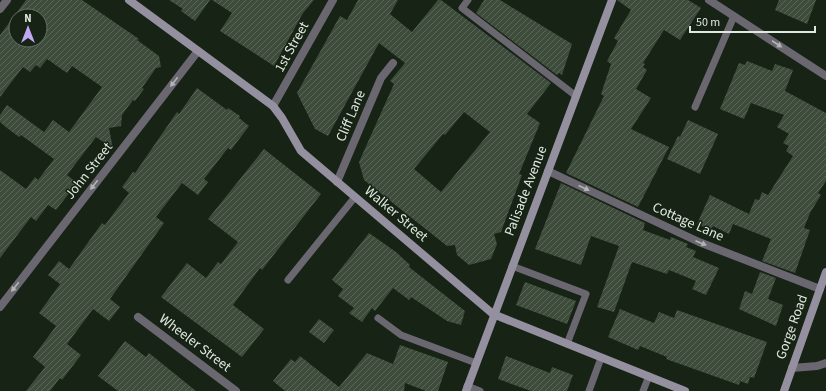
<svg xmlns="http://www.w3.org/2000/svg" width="826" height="391" font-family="'Source Sans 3',sans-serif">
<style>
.building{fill:url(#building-hatch);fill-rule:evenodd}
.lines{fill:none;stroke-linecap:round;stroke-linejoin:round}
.lane{stroke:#6a6770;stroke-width:7}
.street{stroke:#6a6770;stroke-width:8}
.secondary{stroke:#95909f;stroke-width:8}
.oneway{fill:#b1b5b3}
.labels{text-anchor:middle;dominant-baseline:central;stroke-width:3;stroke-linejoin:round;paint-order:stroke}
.street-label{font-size:14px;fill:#e0e9df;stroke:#162315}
</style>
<defs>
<pattern id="building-hatch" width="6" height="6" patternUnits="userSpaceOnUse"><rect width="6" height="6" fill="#3e4c3c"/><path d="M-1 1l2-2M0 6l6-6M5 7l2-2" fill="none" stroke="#5a6658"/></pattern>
</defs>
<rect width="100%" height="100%" fill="#162315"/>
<g class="building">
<path d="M 26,0 L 82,0 L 139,39 L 137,40 L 159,56 L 161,67 L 156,68 L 142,88 L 144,89 L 135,101 L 133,100 L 122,115 L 121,126 L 109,128 L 113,149 L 96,137 L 67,175 L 77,183 L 56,210 L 48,205 L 36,221 L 31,217 L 0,258 L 0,170 L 26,189 L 35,177 L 38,180 L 54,159 L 21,135 L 19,137 L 7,128 L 0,122 L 0,115 L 7,105 L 44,132 L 53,120 L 69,132 L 102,87 L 72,66 L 67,73 L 47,59 L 40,68 L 36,65 L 30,72 L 23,67 L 0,97 L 0,35 ZM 16,16 L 40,16 L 40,40 L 16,40 Z"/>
<path d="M 169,0 L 210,0 L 195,21 L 181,11 L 183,9 Z"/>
<path d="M 212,0 L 314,0 L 303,13 L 274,66 L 220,31 L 232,13 Z"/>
<path d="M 358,0 L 398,0 L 390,14 L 412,32 L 438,0 L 441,0 L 551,83 L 527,114 L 540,123 L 519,174 L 522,175 L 501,232 L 494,234 L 497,244 L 491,259 L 469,265 L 457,255 L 455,245 L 447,246 L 364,180 L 359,162 L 394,84 L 390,81 L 405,63 L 379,43 L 328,136 L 315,129 L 297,93 L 340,16 L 347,20 ZM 464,112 L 490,132 L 441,192 L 414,169 L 443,134 L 445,135 Z"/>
<path d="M 484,0 L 500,0 L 572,44 L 562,75 L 559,73 L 557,75 L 476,13 Z"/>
<path d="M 617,0 L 688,0 L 701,8 L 680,40 L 664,30 L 643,63 L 645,64 L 643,67 L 647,70 L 636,89 L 651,98 L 631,129 L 669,147 L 638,207 L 566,173 L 604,96 L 601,94 L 611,64 L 607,61 L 618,41 L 614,38 L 631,10 Z"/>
<path d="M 779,0 L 816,0 L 807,24 L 775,10 Z"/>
<path d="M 747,61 L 772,71 L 775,64 L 793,70 L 785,91 L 826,113 L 826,181 L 818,193 L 821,195 L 810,213 L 804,228 L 810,230 L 795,273 L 762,261 L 771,239 L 733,224 L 729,234 L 713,226 L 711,230 L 697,224 L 710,195 L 749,214 L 755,199 L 759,200 L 762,192 L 768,195 L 793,156 L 786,151 L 789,146 L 783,143 L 789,134 L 777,127 L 784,115 L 751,103 L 744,119 L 720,109 L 739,63 L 745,65 Z"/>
<path d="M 197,88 L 227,110 L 228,108 L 240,116 L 239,118 L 249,126 L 231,150 L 228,148 L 204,179 L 208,182 L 198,195 L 182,183 L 156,217 L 164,223 L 110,299 L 120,307 L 109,321 L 93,309 L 67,344 L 81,355 L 62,380 L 60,378 L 50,391 L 26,391 L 45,367 L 33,357 L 56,326 L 39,313 L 60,284 L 48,275 L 59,261 L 69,269 L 102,223 L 105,225 L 129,193 L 122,187 L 133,172 L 135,173 L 177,112 L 179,114 Z"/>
<path d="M 688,120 L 718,134 L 700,174 L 667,159 L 678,136 L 680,137 Z"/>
<path d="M 264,149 L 321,194 L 262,270 L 260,268 L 233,305 L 264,329 L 242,357 L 161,297 L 187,263 L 206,278 L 218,262 L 221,264 L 238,242 L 208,219 Z"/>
<path d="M 561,183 L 645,223 L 643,230 L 670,240 L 671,237 L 688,244 L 686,247 L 696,251 L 693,257 L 719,268 L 706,295 L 692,289 L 696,281 L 669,270 L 667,274 L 632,262 L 614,312 L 597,307 L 619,246 L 591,236 L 581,265 L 535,249 Z"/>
<path d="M 369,233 L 396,252 L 410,265 L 409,267 L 465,311 L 461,325 L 447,321 L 411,297 L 409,300 L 393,288 L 375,311 L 372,308 L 362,322 L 349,313 L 354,308 L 338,296 L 343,289 L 332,280 Z"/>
<path d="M 760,272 L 776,278 L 768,299 L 783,305 L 776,326 L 739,309 L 745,291 L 752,294 Z"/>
<path d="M 525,282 L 576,301 L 567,324 L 516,305 Z"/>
<path d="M 620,309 L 654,323 L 659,312 L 674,318 L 677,310 L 767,342 L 754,378 L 750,377 L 748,384 L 740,381 L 739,385 L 666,359 L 667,357 L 640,346 L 638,350 L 608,337 Z"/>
<path d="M 319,319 L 334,330 L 324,343 L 309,332 Z"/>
<path d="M 125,341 L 146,357 L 149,353 L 196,391 L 118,391 L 98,376 Z"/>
<path d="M 400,345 L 448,362 L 438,391 L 426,391 L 405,383 L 404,391 L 285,391 L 273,381 L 291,359 L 295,362 L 300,356 L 339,387 L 367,353 L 393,364 Z"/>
<path d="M 506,356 L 550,373 L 552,367 L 573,375 L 567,391 L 531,391 L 498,379 Z"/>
</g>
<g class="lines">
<g class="lane">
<path d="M 468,0 L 462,8 L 576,96"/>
<path d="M 695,107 L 734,16"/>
<path d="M 512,266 L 586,294 L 567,344"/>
<path d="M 288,280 L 355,197"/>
<path d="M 378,318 L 401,335 L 476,363"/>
<path d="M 467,386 L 480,391"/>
<path d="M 589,391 L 601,358"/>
<path d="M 643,391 L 649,376"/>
</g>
<g class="street">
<path d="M 709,0 L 826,76"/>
<path d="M 0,9 L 7,0"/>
<path d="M 273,106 L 333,0"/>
<path d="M 548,171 L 699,242 L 820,289"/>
<path d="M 337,182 L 381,78 L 393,63"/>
<path d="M 0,307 L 198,51"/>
<path d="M 138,317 L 236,391"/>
<path d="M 792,368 L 817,366 L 826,363"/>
</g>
<g class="secondary">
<path d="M 129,0 L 273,106 L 282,118 L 301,151 L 493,314 L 685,391"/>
<path d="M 466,391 L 612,0"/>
<path d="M 784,391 L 826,272"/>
</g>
</g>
<defs><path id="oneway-solid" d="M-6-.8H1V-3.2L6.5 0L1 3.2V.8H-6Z"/></defs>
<g class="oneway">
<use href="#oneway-solid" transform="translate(777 44) rotate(33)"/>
<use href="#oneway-solid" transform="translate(174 82) rotate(128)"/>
<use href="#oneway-solid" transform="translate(94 185) rotate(128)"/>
<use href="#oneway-solid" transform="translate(584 188) rotate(25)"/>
<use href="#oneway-solid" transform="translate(701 243) rotate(23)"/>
<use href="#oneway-solid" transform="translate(15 287) rotate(128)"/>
</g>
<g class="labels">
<g class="street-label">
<text transform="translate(292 47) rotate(-61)">1st Street</text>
<text transform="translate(351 116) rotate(-67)">Cliff Lane</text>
<text transform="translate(89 171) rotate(-52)">John Street</text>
<text transform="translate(526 191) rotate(-69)">Palisade Avenue</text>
<text transform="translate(396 214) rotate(40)">Walker Street</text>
<text transform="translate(688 222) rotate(24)">Cottage Lane</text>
<text transform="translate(792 327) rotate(-70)">Gorge Road</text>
<text transform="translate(195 343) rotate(37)">Wheeler Street</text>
</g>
</g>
<g transform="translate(28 28)"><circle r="19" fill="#162315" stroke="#677266"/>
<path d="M0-3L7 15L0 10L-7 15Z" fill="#c1a8f3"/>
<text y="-6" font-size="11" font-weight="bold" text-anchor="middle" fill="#e0e9df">N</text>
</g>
<path d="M690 26v6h125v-6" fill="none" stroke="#e0e9df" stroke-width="2"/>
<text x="696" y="26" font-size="12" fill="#e0e9df" stroke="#162315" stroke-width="3" paint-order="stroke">50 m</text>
</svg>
